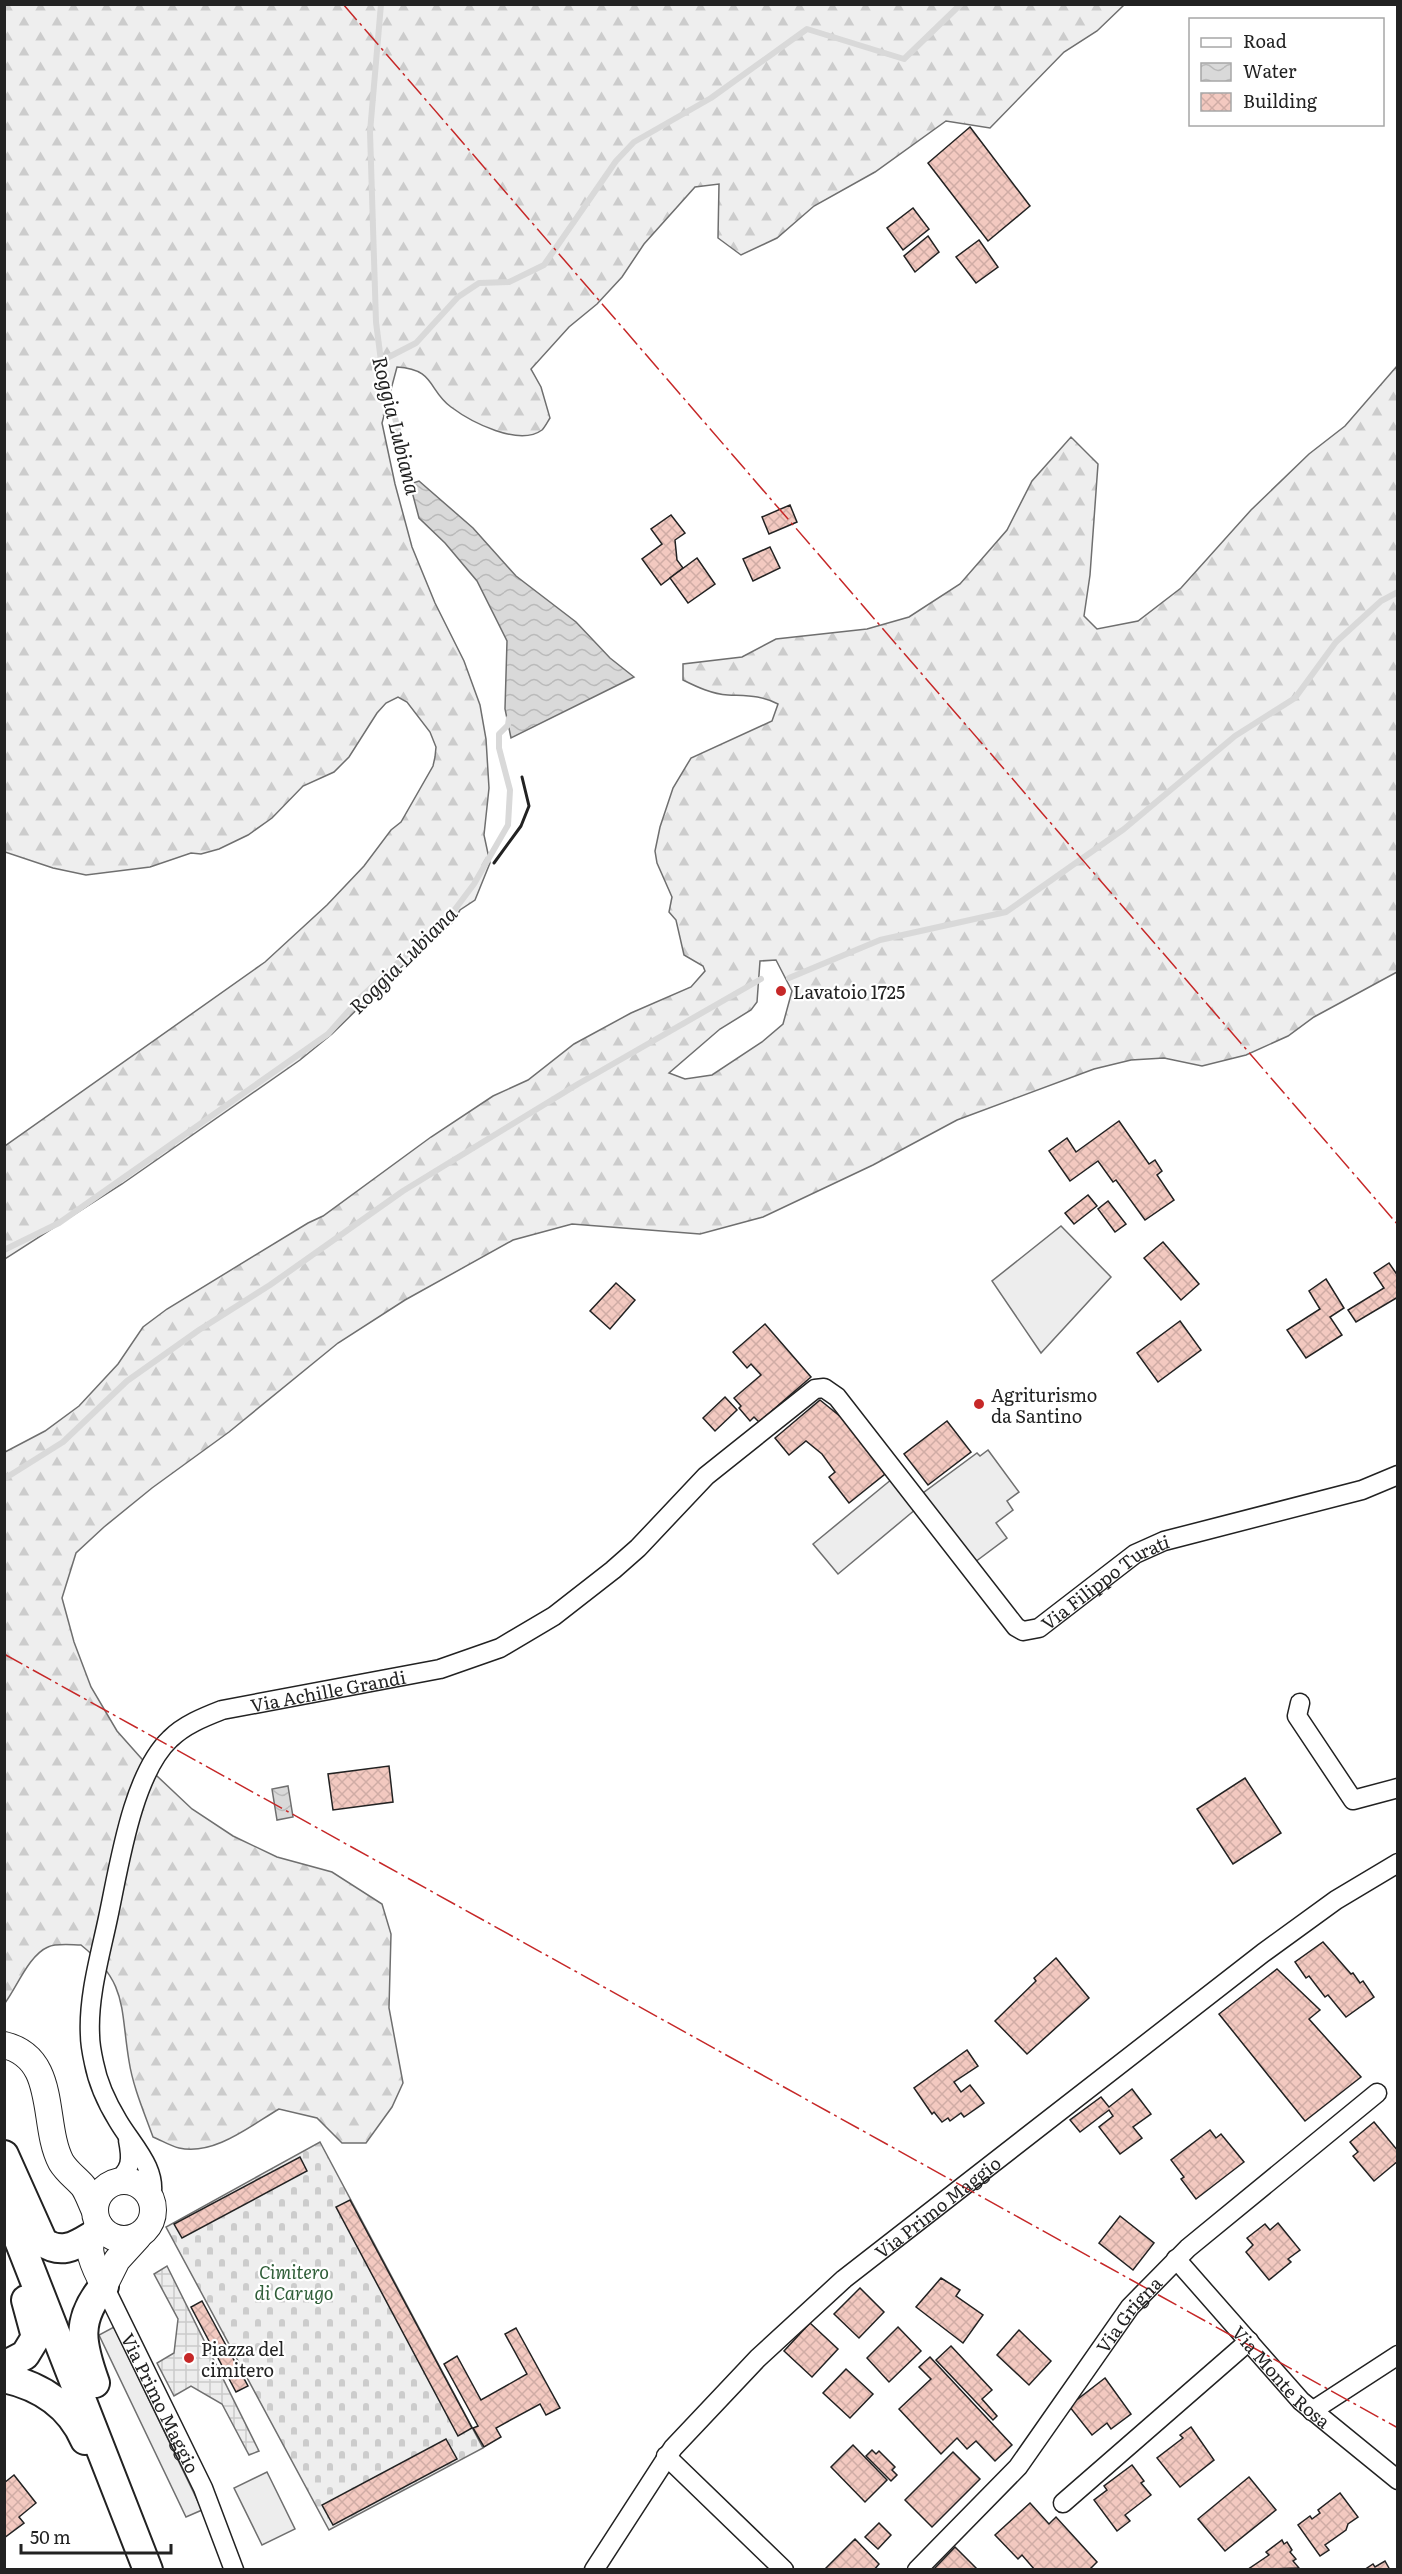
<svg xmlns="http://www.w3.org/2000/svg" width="1402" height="2574" font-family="Literata,serif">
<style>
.forest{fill:url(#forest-firs);stroke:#6f6f6f;stroke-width:1.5;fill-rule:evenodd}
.cemetery{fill:url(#cemetery-stones);stroke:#6f6f6f;stroke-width:1.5}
.parking{fill:#ededed;stroke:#6f6f6f;stroke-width:1.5}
.plaza{fill:url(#plaza-grid);stroke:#6f6f6f;stroke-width:1.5}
.water{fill:url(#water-waves);stroke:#6f6f6f;stroke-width:1.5}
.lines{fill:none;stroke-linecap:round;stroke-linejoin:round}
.stream{stroke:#d9d9d9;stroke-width:6}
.building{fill:url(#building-cross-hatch);stroke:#222;stroke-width:1.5}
.street-casing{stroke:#222;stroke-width:21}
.secondary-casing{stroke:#222;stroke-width:28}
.primary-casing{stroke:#222;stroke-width:32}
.street{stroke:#fff;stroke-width:18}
.secondary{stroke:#fff;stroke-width:26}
.primary{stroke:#fff;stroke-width:28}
.wall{stroke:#222;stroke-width:3}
.power{stroke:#c62828;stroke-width:1.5;stroke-dasharray:21 4.5 3 4.5;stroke-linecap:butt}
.poi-dot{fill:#c62828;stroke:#fff;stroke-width:2}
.labels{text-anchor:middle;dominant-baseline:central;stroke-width:4.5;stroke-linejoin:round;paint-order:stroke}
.poi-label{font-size:18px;fill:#222;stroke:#fff;text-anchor:start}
.street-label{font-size:18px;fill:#222;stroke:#fff}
.park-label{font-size:18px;font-style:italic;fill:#2f5e38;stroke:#fff}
.water-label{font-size:20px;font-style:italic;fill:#222;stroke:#fff}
</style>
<defs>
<pattern id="forest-firs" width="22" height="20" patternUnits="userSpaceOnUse" patternTransform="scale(1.5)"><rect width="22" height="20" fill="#eee"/><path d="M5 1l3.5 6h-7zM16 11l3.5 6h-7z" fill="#ccc"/></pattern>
<pattern id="cemetery-stones" width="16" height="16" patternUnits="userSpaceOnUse" patternTransform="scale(1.5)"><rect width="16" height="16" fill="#eee"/><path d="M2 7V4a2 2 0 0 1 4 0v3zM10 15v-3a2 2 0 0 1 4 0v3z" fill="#ccc"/></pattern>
<pattern id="plaza-grid" width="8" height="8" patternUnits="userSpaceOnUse" patternTransform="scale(1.5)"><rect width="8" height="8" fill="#ededed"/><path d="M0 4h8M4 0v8" fill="none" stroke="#cbcbcb"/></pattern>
<pattern id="water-waves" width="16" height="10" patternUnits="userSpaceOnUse" patternTransform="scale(1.5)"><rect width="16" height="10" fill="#d9d9d9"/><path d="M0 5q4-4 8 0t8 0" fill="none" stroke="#bababa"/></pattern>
<pattern id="building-cross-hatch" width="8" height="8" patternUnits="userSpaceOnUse" patternTransform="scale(1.5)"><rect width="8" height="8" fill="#f3c9c0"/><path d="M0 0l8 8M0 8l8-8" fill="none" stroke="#d0aca5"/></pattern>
</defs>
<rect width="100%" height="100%" fill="#fff"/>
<g class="forest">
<path d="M 5,4 L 1124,5 L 1097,31 L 1064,52 L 990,128 L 946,121 L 875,172 L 814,206 L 777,238 L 741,255 L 718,238 L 719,184 L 695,187 L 644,244 L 622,277 L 597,304 L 569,327 L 531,369 L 541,387 L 550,418 C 548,421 545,427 542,430 C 519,447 471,422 451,407 C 428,390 435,369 397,367 L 382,423 L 395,484 L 412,547 L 435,603 L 464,661 L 480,705 L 486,739 L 489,788 L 484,835 L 490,863 L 475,900 L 460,910 L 453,922 L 391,976 L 332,1034 L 300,1060 L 122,1184 L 5,1259 L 5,1146 L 265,962 L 327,905 L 364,866 L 391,830 L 401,822 L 433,766 L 435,757 L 436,747 L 430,732 L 407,702 L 398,697 L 386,703 L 377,713 L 349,757 L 334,772 L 303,786 L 272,818 L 248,835 L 219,849 L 201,854 L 191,853 L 150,867 L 86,875 L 53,868 L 5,852 Z"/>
<path d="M 1397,366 L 1397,972 L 1314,1017 L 1288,1036 L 1246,1055 L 1202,1066 L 1164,1058 L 1131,1060 L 1094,1069 L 957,1120 L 873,1165 L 763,1217 L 700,1234 L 572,1224 L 513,1240 L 405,1300 L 338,1343 L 229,1432 L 152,1488 L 104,1527 L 76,1553 L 62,1598 L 74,1642 L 91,1687 L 117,1731 L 157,1776 L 192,1809 L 233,1836 L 277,1857 L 332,1872 L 382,1904 L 391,1934 L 389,2008 L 403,2083 L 392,2107 L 366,2143 L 342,2143 L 317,2118 L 279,2109 C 250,2126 214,2156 179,2148 C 170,2146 161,2140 153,2137 C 144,2112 133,2087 129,2061 C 120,2007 128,1983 81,1945 C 72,1945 56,1943 48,1947 C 29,1955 17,1987 5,2003 L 5,1452 L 45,1431 L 79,1406 L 118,1364 L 143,1327 L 167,1309 L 308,1223 L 323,1216 L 431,1137 L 493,1096 L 528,1080 L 574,1044 L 631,1013 L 691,987 L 705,971 L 703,966 L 684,955 L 676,920 L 669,912 L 672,897 L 657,863 L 655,851 L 660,827 L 673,788 L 691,758 L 772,721 L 778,704 C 761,695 747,696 728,695 C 712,694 697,687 683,680 L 683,664 L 742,657 L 776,639 L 867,629 L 909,617 L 960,584 L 1007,530 L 1032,481 L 1071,437 L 1098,464 L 1090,575 L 1084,616 L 1097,629 L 1138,621 L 1181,588 L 1251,510 L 1309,454 L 1345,426 ZM 776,960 L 792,991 L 783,1024 L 762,1042 L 712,1075 L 685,1079 L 669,1073 L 720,1029 L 751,1010 L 757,1002 L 760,961 Z"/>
</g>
<path class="cemetery" d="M 320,2142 L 483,2448 L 329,2530 L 166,2227 Z"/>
<g class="parking">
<path d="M 1061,1226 L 1111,1277 L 1041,1353 L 992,1281 Z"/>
<path d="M 988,1450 L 1019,1492 L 1007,1501 L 1013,1510 L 996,1523 L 1007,1538 L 975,1562 L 923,1493 L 977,1453 L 980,1456 Z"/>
<path d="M 892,1479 L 916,1509 L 838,1574 L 813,1544 Z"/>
<path d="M 114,2327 L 202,2510 L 186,2517 L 99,2335 Z"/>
<path d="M 267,2472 L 295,2529 L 262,2545 L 234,2488 Z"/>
</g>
<path class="plaza" d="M 167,2266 L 259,2451 L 249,2455 L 222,2404 L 191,2386 L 174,2396 L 157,2363 L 174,2353 L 178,2319 L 154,2274 Z"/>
<g class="water">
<path d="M 419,481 L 473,528 L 516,576 L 576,622 L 610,658 L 634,677 L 511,738 L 505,709 L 507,641 L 477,581 L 445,543 L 419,518 L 410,484 Z"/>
<path d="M 288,1786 L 293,1817 L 277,1820 L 272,1789 Z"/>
</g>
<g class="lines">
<g class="stream">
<path d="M 381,4 L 370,132 L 376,322 L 381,361 L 413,491"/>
<path d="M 381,361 L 416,343 L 458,297 L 479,283 L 509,282 L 544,265 L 616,161 L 634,142 L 711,98 L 807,29 L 904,59 L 961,4"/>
<path d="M 789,978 L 880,940 L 1006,912 L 1124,829 L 1235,736 L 1295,698 L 1336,642 L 1381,601 L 1398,592"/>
<path d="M 4,1250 L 59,1223 L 328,1034 L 361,997 L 453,912 L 474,884 L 508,825 L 510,790 L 499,748 L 499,734 L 508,725 L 509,718"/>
<path d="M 4,1479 L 63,1442 L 127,1381 L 199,1330 L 270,1285 L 403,1191 L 578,1084 L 761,979"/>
</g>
</g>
<g class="building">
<path d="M 970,127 L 1030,206 L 988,241 L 928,163 Z"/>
<path d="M 913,208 L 929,229 L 903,250 L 887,228 Z"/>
<path d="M 928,236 L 939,252 L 915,272 L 904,256 Z"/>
<path d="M 979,240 L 998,267 L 976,283 L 956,257 Z"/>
<path d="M 790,505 L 797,522 L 769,534 L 762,517 Z"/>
<path d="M 671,515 L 685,533 L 675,540 L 677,560 L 683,568 L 661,585 L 642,559 L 662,544 L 651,529 Z"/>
<path d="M 770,547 L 780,568 L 753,581 L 743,559 Z"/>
<path d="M 697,558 L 715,584 L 688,603 L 670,578 Z"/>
<path d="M 1119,1121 L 1149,1164 L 1155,1160 L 1162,1171 L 1157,1175 L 1174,1200 L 1145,1220 L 1116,1180 L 1113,1182 L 1098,1161 L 1070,1181 L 1049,1151 L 1067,1138 L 1076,1152 Z"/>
<path d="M 1088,1195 L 1097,1206 L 1074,1224 L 1065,1213 Z"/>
<path d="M 1108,1201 L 1126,1224 L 1115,1232 L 1098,1209 Z"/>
<path d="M 1163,1242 L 1199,1284 L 1181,1300 L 1144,1258 Z"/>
<path d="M 1389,1263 L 1398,1276 L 1398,1297 L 1356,1322 L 1348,1310 L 1384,1288 L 1374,1273 Z"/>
<path d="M 1326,1279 L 1344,1308 L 1330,1317 L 1342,1335 L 1306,1358 L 1287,1330 L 1320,1309 L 1309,1291 Z"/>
<path d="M 616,1283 L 635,1300 L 610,1329 L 590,1311 Z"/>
<path d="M 1180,1321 L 1201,1350 L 1158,1382 L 1137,1353 Z"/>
<path d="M 765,1324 L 811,1377 L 759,1422 L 754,1417 L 750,1421 L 739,1408 L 741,1406 L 734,1398 L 761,1375 L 751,1364 L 747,1368 L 733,1352 Z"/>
<path d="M 725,1397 L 737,1410 L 715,1431 L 703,1418 Z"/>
<path d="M 820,1400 L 847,1422 L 885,1474 L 849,1503 L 829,1477 L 835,1472 L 822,1454 L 806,1441 L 789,1455 L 775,1438 Z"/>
<path d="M 947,1421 L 971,1452 L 928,1485 L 904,1454 Z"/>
<path d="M 389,1766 L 393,1802 L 333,1810 L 328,1774 Z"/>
<path d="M 1245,1778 L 1281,1833 L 1233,1864 L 1197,1809 Z"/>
<path d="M 1323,1942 L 1351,1974 L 1353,1973 L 1360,1983 L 1363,1981 L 1374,1997 L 1346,2017 L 1328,1995 L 1325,1997 L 1309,1976 L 1306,1978 L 1295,1962 Z"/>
<path d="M 1056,1958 L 1089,1998 L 1027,2054 L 995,2021 L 1036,1981 L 1034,1978 Z"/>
<path d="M 1277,1969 L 1320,2010 L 1309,2019 L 1361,2077 L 1305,2121 L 1219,2014 Z"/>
<path d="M 967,2050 L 978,2066 L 954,2082 L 961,2092 L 970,2085 L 984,2103 L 964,2117 L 961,2113 L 950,2121 L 948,2118 L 942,2122 L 934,2112 L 932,2114 L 914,2088 Z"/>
<path d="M 1132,2089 L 1151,2114 L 1133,2127 L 1142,2138 L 1120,2154 L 1099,2127 L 1113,2116 L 1109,2110 L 1080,2132 L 1070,2120 L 1101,2097 L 1109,2107 Z"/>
<path d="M 1374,2122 L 1398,2151 L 1398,2161 L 1374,2181 L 1353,2156 L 1358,2152 L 1350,2142 Z"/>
<path d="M 1210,2130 L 1216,2138 L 1221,2134 L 1244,2162 L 1196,2199 L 1181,2179 L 1184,2177 L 1171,2160 Z"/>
<path d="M 300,2157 L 307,2171 L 182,2238 L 174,2224 Z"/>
<path d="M 350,2200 L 472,2428 L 458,2436 L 336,2207 Z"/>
<path d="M 1120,2216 L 1154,2243 L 1133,2270 L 1099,2243 Z"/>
<path d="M 1278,2223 L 1300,2250 L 1288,2259 L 1291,2262 L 1269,2280 L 1246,2252 L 1253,2245 L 1247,2238 L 1265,2224 L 1270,2230 Z"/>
<path d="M 941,2278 L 960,2290 L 956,2296 L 983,2315 L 963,2343 L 916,2307 Z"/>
<path d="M 860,2288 L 884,2312 L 859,2338 L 834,2314 Z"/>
<path d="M 202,2301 L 248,2386 L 236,2392 L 191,2307 Z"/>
<path d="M 810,2323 L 838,2349 L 812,2377 L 784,2351 Z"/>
<path d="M 898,2327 L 921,2351 L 889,2382 L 867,2358 Z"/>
<path d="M 516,2328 L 560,2408 L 546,2415 L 540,2404 L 496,2428 L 501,2437 L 484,2447 L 473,2428 L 478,2426 L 444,2364 L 457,2356 L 481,2400 L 527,2374 L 505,2334 Z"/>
<path d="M 1019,2330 L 1051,2361 L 1029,2385 L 997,2355 Z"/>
<path d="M 951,2346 L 992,2390 L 982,2399 L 997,2416 L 993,2420 L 936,2360 Z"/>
<path d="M 930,2357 L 1012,2445 L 995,2461 L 976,2441 L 967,2449 L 957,2438 L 941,2454 L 899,2409 L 931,2379 L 919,2367 Z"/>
<path d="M 846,2369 L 873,2394 L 850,2418 L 823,2393 Z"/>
<path d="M 1105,2378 L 1131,2414 L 1111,2429 L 1107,2423 L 1092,2435 L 1069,2406 Z"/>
<path d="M 1191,2427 L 1214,2460 L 1180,2487 L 1157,2458 L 1183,2438 L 1180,2435 Z"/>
<path d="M 446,2439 L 457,2459 L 333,2525 L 322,2505 Z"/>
<path d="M 853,2445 L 887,2480 L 865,2502 L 831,2467 Z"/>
<path d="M 872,2450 L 876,2454 L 879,2451 L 895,2467 L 892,2470 L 897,2475 L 891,2481 L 866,2456 Z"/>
<path d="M 953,2452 L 980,2479 L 932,2527 L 905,2500 Z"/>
<path d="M 1132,2465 L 1144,2481 L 1141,2483 L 1151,2495 L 1125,2515 L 1130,2521 L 1117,2531 L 1094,2500 L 1107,2490 L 1104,2486 Z"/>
<path d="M 14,2475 L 36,2503 L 19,2517 L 24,2523 L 4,2538 L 4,2483 Z"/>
<path d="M 1249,2477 L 1276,2510 L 1225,2551 L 1198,2519 Z"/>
<path d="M 1340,2493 L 1358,2517 L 1348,2524 L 1346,2530 L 1325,2545 L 1329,2550 L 1320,2556 L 1298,2525 L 1310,2516 L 1312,2519 L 1320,2513 L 1318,2510 Z"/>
<path d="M 1030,2503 L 1049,2524 L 1056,2517 L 1097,2562 L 1089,2570 L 1035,2570 L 1022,2555 L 1018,2559 L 995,2535 Z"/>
<path d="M 879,2523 L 891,2535 L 878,2549 L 865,2537 Z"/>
<path d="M 855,2539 L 879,2564 L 874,2570 L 828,2570 L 826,2568 Z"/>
<path d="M 1282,2540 L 1284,2544 L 1287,2542 L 1292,2550 L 1290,2552 L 1296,2559 L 1293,2561 L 1299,2568 L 1247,2570 L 1269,2555 L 1266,2552 Z"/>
<path d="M 955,2547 L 978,2570 L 933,2570 Z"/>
<path d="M 1385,2561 L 1390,2570 L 1364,2570 L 1373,2564 L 1375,2567 Z"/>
</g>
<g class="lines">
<defs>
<g id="street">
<path d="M 1300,1703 L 1297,1716 L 1353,1800 L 1398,1788"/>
<path d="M 114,2183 C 132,2170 132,2160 128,2140"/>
<path id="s1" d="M 151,2198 C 158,2169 132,2145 118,2121 C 107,2103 98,2084 94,2063 C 92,2054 90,2044 90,2035 C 88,1997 100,1956 108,1918 C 119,1867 132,1775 170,1739 C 184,1725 204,1717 222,1710 L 440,1669 L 500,1648 L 554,1616 L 613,1570 L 638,1548 L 706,1476 L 815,1389 L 824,1388 L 837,1397 L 1016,1627 L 1023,1631 L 1039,1628 L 1135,1554 L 1164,1541 L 1362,1490 L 1398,1475"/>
<path id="s2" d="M 1176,2259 L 1301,2401 L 1398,2480"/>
<path id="s3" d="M 104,2286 L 203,2488 L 234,2570"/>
<path d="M 1312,2411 L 1398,2355"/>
<path d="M 666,2456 L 784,2570"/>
<path d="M 1063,2503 L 1249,2341"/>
<path id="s4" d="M 594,2570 L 673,2448 L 758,2358 L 844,2279 L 1263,1953 L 1336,1900 L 1398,1863"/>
<path id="s5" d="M 917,2570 L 1018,2467 L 1130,2307 L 1188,2248 L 1377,2093"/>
</g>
<g id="secondary">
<path d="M 4,2045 C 59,2058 41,2124 61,2162 C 67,2172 76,2178 83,2186 C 88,2193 91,2203 95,2211"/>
<circle cx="124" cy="2210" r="29"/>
<path d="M 99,2225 C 82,2248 93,2263 104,2286"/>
<path d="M 104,2286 L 117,2260 L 138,2237"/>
</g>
<g id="primary">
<path d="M 4,2155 L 43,2242 C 60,2254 74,2247 90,2237"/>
<path d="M 4,2202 L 148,2570"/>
<path d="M 4,2366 L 25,2355 L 36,2337 L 26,2300"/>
<path d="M 4,2378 C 40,2386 70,2405 85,2440"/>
<path d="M 95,2383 C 81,2344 75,2320 104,2286"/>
</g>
</defs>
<use href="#street" class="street-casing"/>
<use href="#secondary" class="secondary-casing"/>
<use href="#primary" class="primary-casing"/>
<use href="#street" class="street"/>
<use href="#secondary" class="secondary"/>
<use href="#primary" class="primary"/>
<path class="wall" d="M 494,863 L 521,826 L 529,806 L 522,777"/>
<g class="power">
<path d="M 343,4 L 1398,1225"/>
<path d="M 4,1654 L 1398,2428"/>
</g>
</g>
<g class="poi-dot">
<circle cx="781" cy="991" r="6"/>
<circle cx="979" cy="1404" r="6"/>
<circle cx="189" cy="2358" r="6"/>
</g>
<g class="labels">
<g class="poi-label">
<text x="793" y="991">Lavatoio 1725</text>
<text x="991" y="1394">Agriturismo<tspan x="991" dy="21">da Santino</tspan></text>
<text x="201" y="2348">Piazza del<tspan x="201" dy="21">cimitero</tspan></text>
</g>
<g class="street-label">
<text stroke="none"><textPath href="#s1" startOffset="1665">Via Filippo Turati</textPath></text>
<text stroke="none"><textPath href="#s1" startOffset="656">Via Achille Grandi</textPath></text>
<text stroke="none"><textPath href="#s4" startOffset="504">Via Primo Maggio</textPath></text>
<text stroke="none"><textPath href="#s5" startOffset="333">Via Grigna</textPath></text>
<text stroke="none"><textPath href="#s2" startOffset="158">Via Monte Rosa</textPath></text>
<text stroke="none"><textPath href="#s3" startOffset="130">Via Primo Maggio</textPath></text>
</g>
<g class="park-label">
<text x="294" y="2271">Cimitero<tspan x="294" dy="21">di Carugo</tspan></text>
</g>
<g class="water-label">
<text transform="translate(398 425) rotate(76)">Roggia Lubiana</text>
<text transform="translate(402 959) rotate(-45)">Roggia Lubiana</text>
</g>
</g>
<rect width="1402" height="2574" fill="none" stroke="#222222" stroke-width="12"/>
<rect x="1189" y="18" width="195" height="108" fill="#ffffff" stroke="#a7a7a7" stroke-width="1.5"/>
<rect x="1201" y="38" width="30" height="9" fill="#ffffff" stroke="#a7a7a7" stroke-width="1.5"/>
<text x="1243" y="48" font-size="18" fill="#222222">Road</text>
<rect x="1201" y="63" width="30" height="18" fill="url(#water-waves)" stroke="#a7a7a7" stroke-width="1.5"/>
<text x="1243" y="78" font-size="18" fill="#222222">Water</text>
<rect x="1201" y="93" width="30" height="18" fill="url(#building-cross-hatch)" stroke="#a7a7a7" stroke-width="1.5"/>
<text x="1243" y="108" font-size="18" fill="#222222">Building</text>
<path d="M21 2544v9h150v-9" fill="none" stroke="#222222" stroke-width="3"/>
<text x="30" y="2544" font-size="18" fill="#222222" stroke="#ffffff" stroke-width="4.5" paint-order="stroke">50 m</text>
</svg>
